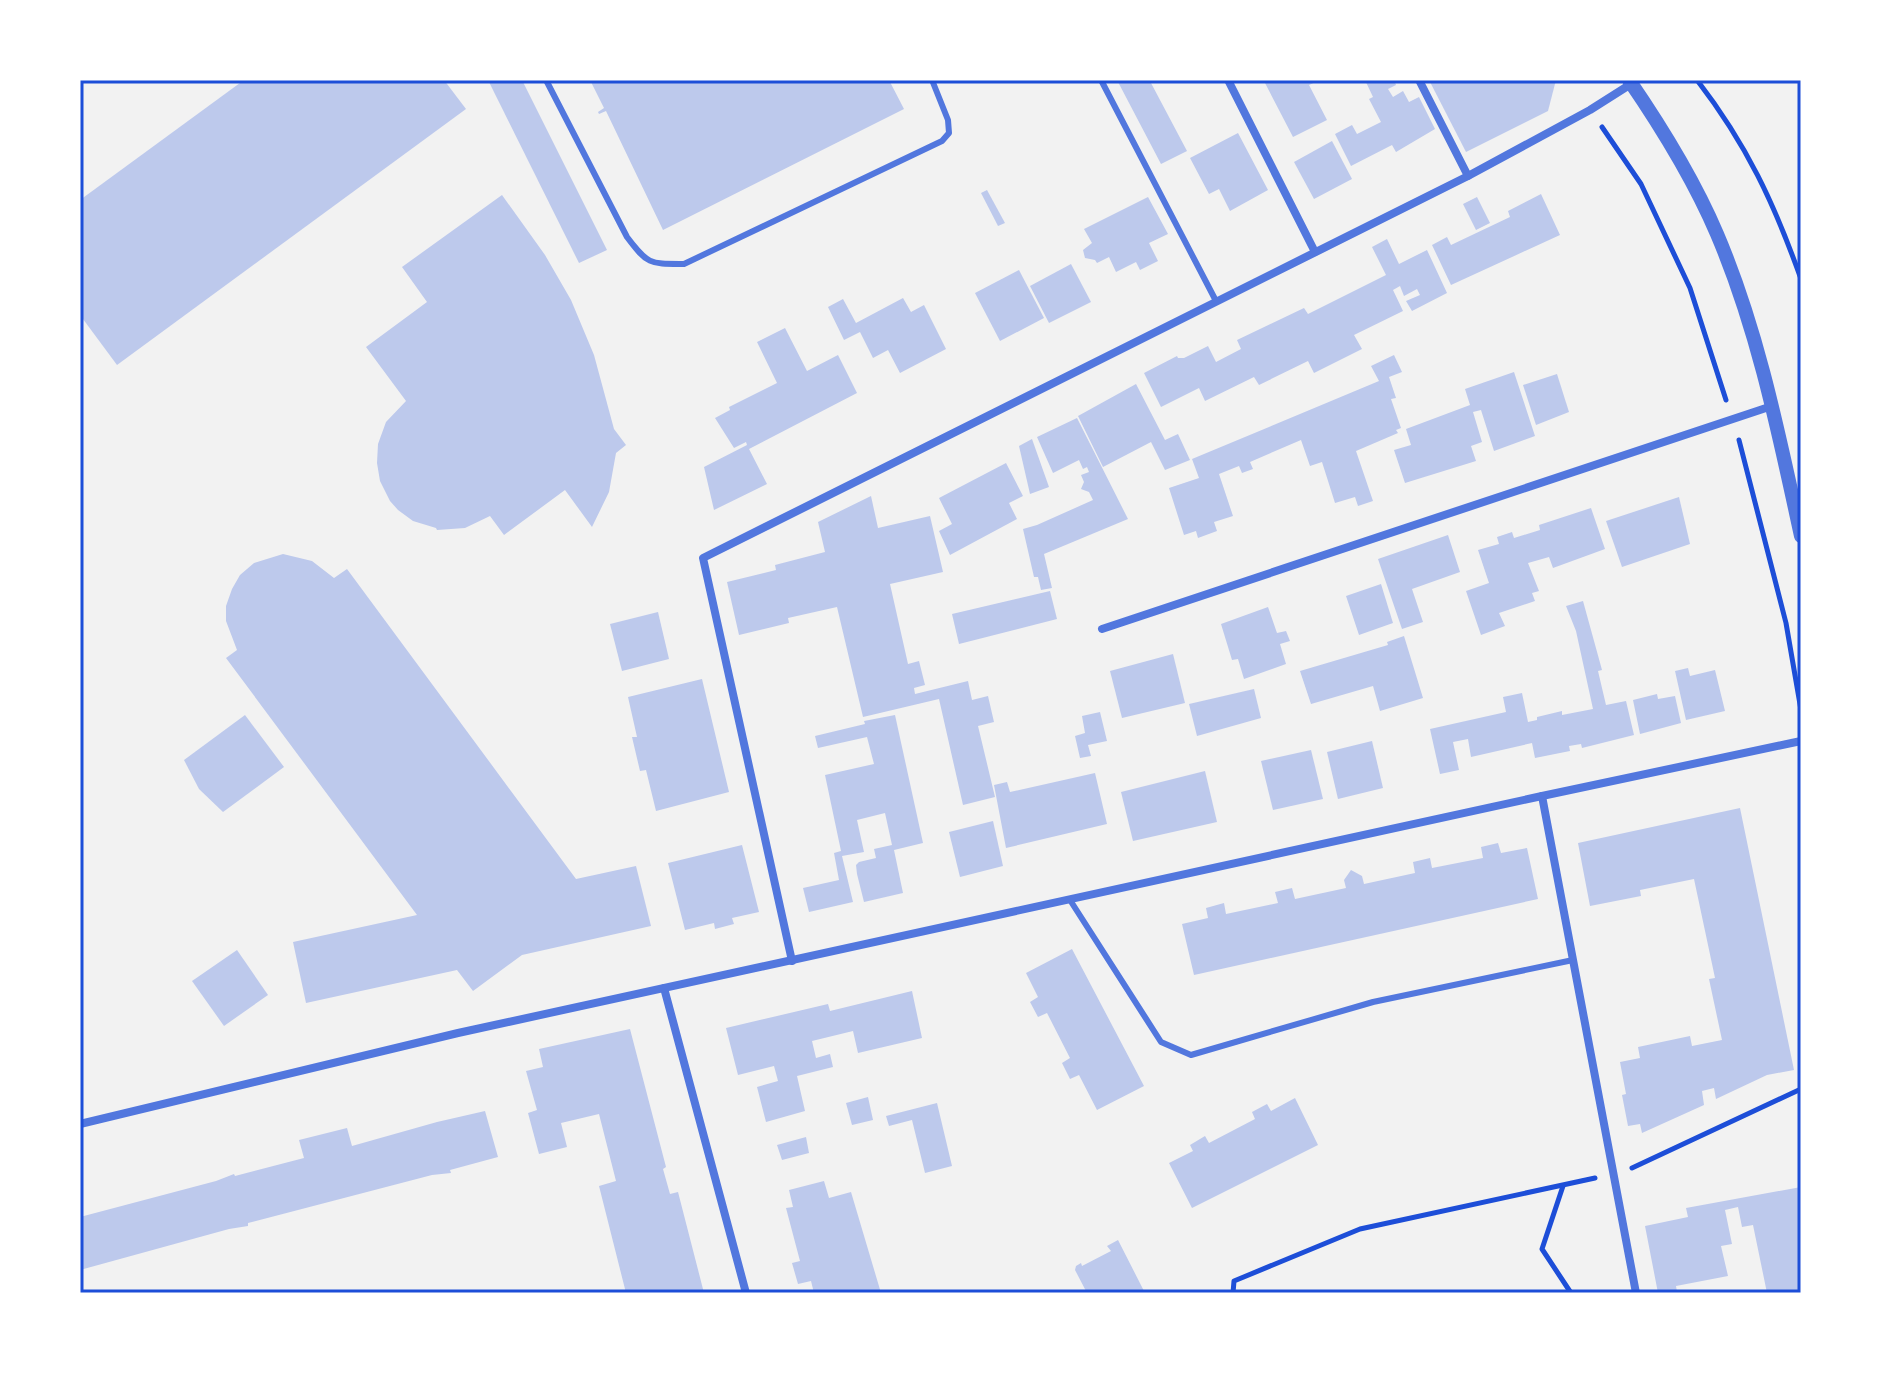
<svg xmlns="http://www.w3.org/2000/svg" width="1881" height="1373" font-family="'Titillium Web',sans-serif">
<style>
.building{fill:#bdc9ec}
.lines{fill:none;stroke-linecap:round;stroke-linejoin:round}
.path{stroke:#1d4ed8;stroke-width:5}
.service{stroke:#5277de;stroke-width:6}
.minor{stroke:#5277de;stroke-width:8}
.tertiary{stroke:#5277de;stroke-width:14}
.neatline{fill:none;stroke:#1d4ed8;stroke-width:3}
</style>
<rect width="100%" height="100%" fill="#f2f2f2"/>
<g class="building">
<path d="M 244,80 L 444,80 L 466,109 L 117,365 L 80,315 L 80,200 Z"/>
<path d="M 488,80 L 522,80 L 607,250 L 579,263 Z"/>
<path d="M 590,80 L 889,80 L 904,109 L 663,230 L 606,111 L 599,114 L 598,112 L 604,108 Z"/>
<path d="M 1117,80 L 1156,80 L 1151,83 L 1187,151 L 1161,164 Z"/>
<path d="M 1270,80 L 1320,80 L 1309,85 L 1327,120 L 1293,137 L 1265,83 Z"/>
<path d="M 1365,80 L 1394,80 L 1396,85 L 1388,89 L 1393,97 L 1403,91 L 1409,102 L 1419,97 L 1435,129 L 1396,152 L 1392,145 L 1351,166 L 1335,134 L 1352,125 L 1357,134 L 1381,122 L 1369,99 L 1373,97 Z"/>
<path d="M 1429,80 L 1556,80 L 1548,111 L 1466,152 Z"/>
<path d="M 1238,133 L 1268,190 L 1230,211 L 1219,189 L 1209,194 L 1190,158 Z"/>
<path d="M 1332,141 L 1352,179 L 1314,199 L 1294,162 Z"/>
<path d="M 987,190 L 1005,223 L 998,226 L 981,193 Z"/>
<path d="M 1541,194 L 1560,235 L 1451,285 L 1432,245 L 1447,237 L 1451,245 L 1510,217 L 1508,211 Z"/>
<path d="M 502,195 L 545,255 L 571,300 L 594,355 L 614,429 L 626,445 L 616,453 L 609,492 L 592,527 L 565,490 L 504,535 L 490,516 L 465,528 L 437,530 L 436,528 L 413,521 L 398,510 L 390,501 L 380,481 L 377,463 L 378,444 L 386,422 L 406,401 L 366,347 L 427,302 L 402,267 Z"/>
<path d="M 1148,197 L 1168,234 L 1149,243 L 1158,261 L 1140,270 L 1136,262 L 1116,272 L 1109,257 L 1097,263 L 1095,260 L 1085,258 L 1083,250 L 1092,243 L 1084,229 Z"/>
<path d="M 1477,197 L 1490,223 L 1476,230 L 1463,204 Z"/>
<path d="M 1387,239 L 1399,264 L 1427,250 L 1447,293 L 1412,311 L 1406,301 L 1420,295 L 1417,289 L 1404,296 L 1400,286 L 1393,290 L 1403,311 L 1354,335 L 1362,349 L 1314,373 L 1308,361 L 1259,385 L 1254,377 L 1205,401 L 1199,388 L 1161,407 L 1144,373 L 1177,356 L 1178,358 L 1184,358 L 1208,346 L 1216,362 L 1241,349 L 1237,340 L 1304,308 L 1308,314 L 1386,275 L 1372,247 Z"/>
<path d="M 1071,264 L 1091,302 L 1049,323 L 1030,286 Z"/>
<path d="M 1019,270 L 1044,318 L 1000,341 L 975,293 Z"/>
<path d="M 903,298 L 911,312 L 924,305 L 946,349 L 900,373 L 888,350 L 873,358 L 860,332 L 844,340 L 828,307 L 843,299 L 856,323 Z"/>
<path d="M 785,328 L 807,371 L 838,355 L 857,393 L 749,449 L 767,484 L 714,510 L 704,467 L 747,445 L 746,442 L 734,448 L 715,418 L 730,410 L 729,407 L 777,383 L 757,342 Z"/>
<path d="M 1394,355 L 1402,372 L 1389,377 L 1396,398 L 1391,399 L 1401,428 L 1396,430 L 1398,433 L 1356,451 L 1373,501 L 1358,506 L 1355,497 L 1335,503 L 1322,462 L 1310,466 L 1301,440 L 1250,462 L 1253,469 L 1242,473 L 1239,466 L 1219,474 L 1233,516 L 1214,522 L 1217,531 L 1198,538 L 1196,531 L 1184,535 L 1169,488 L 1199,478 L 1192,459 L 1379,381 L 1371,366 Z"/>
<path d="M 1514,372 L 1535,436 L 1494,451 L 1481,410 L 1473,412 L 1482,442 L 1471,446 L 1476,461 L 1405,483 L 1394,450 L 1411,445 L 1406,429 L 1470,405 L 1465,389 Z"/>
<path d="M 1557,374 L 1569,412 L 1536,425 L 1523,385 Z"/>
<path d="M 1136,384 L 1165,440 L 1178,434 L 1190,460 L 1165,470 L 1151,442 L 1103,467 L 1078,416 Z"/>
<path d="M 1077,418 L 1128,519 L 1044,554 L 1052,588 L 1041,590 L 1038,577 L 1034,577 L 1023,529 L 1037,525 L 1093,500 L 1089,492 L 1081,489 L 1084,482 L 1081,475 L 1089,472 L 1087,467 L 1083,469 L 1079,460 L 1053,473 L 1037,437 Z"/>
<path d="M 1032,439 L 1049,487 L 1030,494 L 1019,446 Z"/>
<path d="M 1006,463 L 1023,496 L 1009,503 L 1017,519 L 950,555 L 939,531 L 952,524 L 939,498 Z"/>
<path d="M 871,496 L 878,528 L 930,516 L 943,572 L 890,584 L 908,664 L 919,661 L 925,685 L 914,688 L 915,694 L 968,681 L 972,700 L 988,696 L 994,722 L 978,726 L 995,797 L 963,805 L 939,699 L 863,717 L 837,607 L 788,618 L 789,623 L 739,635 L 727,582 L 776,570 L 775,565 L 825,552 L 818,522 Z"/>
<path d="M 1679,497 L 1690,544 L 1622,567 L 1606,521 Z"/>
<path d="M 1591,508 L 1605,549 L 1553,568 L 1549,557 L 1528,563 L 1539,591 L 1532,593 L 1535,601 L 1499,613 L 1505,626 L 1481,635 L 1466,591 L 1489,583 L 1478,550 L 1499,544 L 1497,537 L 1512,532 L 1514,538 L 1540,530 L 1539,525 Z"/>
<path d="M 1448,535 L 1460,572 L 1412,589 L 1423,622 L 1402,629 L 1378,559 Z"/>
<path d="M 283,554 L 312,561 L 334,578 L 347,569 L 576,879 L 636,866 L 651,926 L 522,955 L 473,991 L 457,970 L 306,1003 L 293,942 L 417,915 L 226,658 L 237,650 L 226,621 L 226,606 L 232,589 L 240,575 L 254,563 Z"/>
<path d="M 1381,584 L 1393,623 L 1359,635 L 1346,596 Z"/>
<path d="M 1050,591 L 1057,619 L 959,644 L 952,614 Z"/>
<path d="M 1583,601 L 1602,670 L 1598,671 L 1606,705 L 1626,701 L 1634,735 L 1582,748 L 1581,744 L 1569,746 L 1570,751 L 1535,758 L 1532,743 L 1471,757 L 1468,739 L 1453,742 L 1459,770 L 1440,774 L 1430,729 L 1506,712 L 1503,697 L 1522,693 L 1528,722 L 1537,720 L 1537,717 L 1562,711 L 1562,715 L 1593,709 L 1576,631 L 1566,606 Z"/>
<path d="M 1268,607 L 1277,633 L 1286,631 L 1290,641 L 1280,644 L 1286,664 L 1244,679 L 1238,659 L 1232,660 L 1221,624 Z"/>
<path d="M 658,612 L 669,659 L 622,671 L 610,624 Z"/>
<path d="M 1404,636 L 1423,698 L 1380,711 L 1373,686 L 1311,704 L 1300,671 L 1388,645 L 1387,642 Z"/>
<path d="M 1173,654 L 1185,703 L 1122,718 L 1110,671 Z"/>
<path d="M 1688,668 L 1690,676 L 1715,670 L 1725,711 L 1686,720 L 1675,671 Z"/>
<path d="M 702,679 L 729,792 L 656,811 L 646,770 L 640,771 L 632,737 L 637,737 L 628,697 Z"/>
<path d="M 1254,689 L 1261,718 L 1197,736 L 1189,704 Z"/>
<path d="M 1657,694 L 1658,699 L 1675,696 L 1681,723 L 1640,734 L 1633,700 Z"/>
<path d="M 1100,712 L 1107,741 L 1088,745 L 1091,756 L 1080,758 L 1075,736 L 1085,733 L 1082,716 Z"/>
<path d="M 245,715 L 284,767 L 223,812 L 199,789 L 184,760 Z"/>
<path d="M 895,715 L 923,843 L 894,850 L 903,893 L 864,902 L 857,874 L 856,865 L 859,862 L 876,858 L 874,849 L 892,845 L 885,813 L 857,820 L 864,852 L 842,856 L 853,902 L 809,912 L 803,888 L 839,880 L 834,853 L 841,851 L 825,775 L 874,764 L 867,737 L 818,748 L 815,736 L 865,724 L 864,721 Z"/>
<path d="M 1372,741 L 1383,788 L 1338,799 L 1327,752 Z"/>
<path d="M 1311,750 L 1323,799 L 1273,810 L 1261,761 Z"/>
<path d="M 1205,771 L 1217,822 L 1133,841 L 1121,792 Z"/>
<path d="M 1095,773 L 1107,824 L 1006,848 L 994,785 L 1007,782 L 1010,792 Z"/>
<path d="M 1740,808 L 1794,1070 L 1767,1075 L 1716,1099 L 1714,1088 L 1702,1091 L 1704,1105 L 1642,1133 L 1640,1124 L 1628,1126 L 1622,1095 L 1626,1094 L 1620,1062 L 1640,1058 L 1638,1047 L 1690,1036 L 1692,1046 L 1722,1040 L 1709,979 L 1715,978 L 1694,879 L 1640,890 L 1641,896 L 1590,906 L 1578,843 Z"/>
<path d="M 993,821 L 1003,866 L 960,877 L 949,832 Z"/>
<path d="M 1498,843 L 1501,853 L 1527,848 L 1538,899 L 1194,975 L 1182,924 L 1208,918 L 1206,908 L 1224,903 L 1226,914 L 1278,903 L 1275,892 L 1292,888 L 1295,899 L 1346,888 L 1344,880 L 1351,870 L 1362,876 L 1364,884 L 1415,873 L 1413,862 L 1430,858 L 1432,868 L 1483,858 L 1481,847 Z"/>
<path d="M 742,845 L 759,912 L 732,918 L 734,924 L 715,929 L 714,923 L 685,930 L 668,863 Z"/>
<path d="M 1072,949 L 1144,1086 L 1097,1110 L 1079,1075 L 1070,1079 L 1062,1063 L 1070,1058 L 1047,1013 L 1038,1017 L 1030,1002 L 1038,997 L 1026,973 Z"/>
<path d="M 237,950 L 268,995 L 224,1026 L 192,981 Z"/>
<path d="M 912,991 L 922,1038 L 858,1053 L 853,1031 L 812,1041 L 816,1058 L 830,1054 L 833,1067 L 797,1076 L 805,1111 L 766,1122 L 757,1087 L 778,1081 L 774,1066 L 738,1075 L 726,1028 L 828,1004 L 830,1011 Z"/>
<path d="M 630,1029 L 666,1167 L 663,1169 L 670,1194 L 678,1192 L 704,1293 L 626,1293 L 599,1186 L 616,1181 L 599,1114 L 561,1123 L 567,1147 L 539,1154 L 528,1113 L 537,1110 L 526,1071 L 543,1067 L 539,1049 Z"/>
<path d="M 868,1097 L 873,1120 L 852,1125 L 846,1103 Z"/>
<path d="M 1295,1098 L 1318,1145 L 1192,1208 L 1169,1163 L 1193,1151 L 1190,1145 L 1205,1136 L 1209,1143 L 1255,1119 L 1252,1112 L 1267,1104 L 1271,1111 Z"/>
<path d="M 937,1103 L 952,1166 L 925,1173 L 912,1120 L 889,1126 L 886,1116 Z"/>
<path d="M 485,1111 L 498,1157 L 450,1170 L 451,1173 L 432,1175 L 248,1223 L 248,1226 L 229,1229 L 80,1270 L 80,1217 L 216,1181 L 234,1174 L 235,1176 L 304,1158 L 299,1140 L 347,1128 L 352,1146 L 437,1122 Z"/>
<path d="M 806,1137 L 809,1153 L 782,1160 L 777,1145 Z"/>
<path d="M 824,1181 L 829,1198 L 851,1192 L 881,1293 L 814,1293 L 811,1281 L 798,1284 L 792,1263 L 800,1261 L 786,1208 L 793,1207 L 789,1190 Z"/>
<path d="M 1801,1187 L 1801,1293 L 1767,1293 L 1753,1225 L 1742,1227 L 1738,1207 L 1725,1210 L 1732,1244 L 1721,1246 L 1728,1276 L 1676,1286 L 1677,1292 L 1658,1293 L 1645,1226 L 1688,1217 L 1686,1208 Z"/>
<path d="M 1118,1240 L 1145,1293 L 1087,1293 L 1075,1270 L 1076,1266 L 1081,1263 L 1082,1266 L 1111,1251 L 1107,1246 Z"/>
</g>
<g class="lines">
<g class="path">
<path d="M 1697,80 C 1747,145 1774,203 1801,279"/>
<path d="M 1602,127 L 1641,184 L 1690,288 L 1726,400"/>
<path d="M 1739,440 L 1786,623 L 1801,710"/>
<path d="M 1632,1168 L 1801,1089"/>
<path d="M 1563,1186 L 1542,1249 L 1571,1293"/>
<path d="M 1233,1293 L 1234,1281 L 1360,1229 L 1595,1178"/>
</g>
<g class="service">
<path d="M 546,80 L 627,237 C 648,265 650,264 684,264 L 942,141 L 949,133 L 948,120 L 932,80"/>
<path d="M 1101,80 L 1216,301"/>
<path d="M 1070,900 L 1161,1042 L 1191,1055 L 1373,1002 L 1573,960"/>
</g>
<g class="minor">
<path d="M 1228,80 L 1315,252"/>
<path d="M 1419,80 L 1468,176"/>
<path d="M 1102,629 L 1772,406"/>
<path d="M 1542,796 L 1636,1293"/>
<path d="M 792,961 L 703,558 L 1468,176 L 1590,110 L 1631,84"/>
<path d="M 664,988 L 746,1293"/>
<path d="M 80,1124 L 458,1033 L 1542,796 L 1801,741"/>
</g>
<path class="tertiary" d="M 1629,80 C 1662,128 1694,180 1717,234 C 1758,330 1779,435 1801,536"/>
</g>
<rect width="1881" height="1373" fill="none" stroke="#ffffff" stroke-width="164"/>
<rect x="82" y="82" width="1717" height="1209" class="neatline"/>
</svg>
